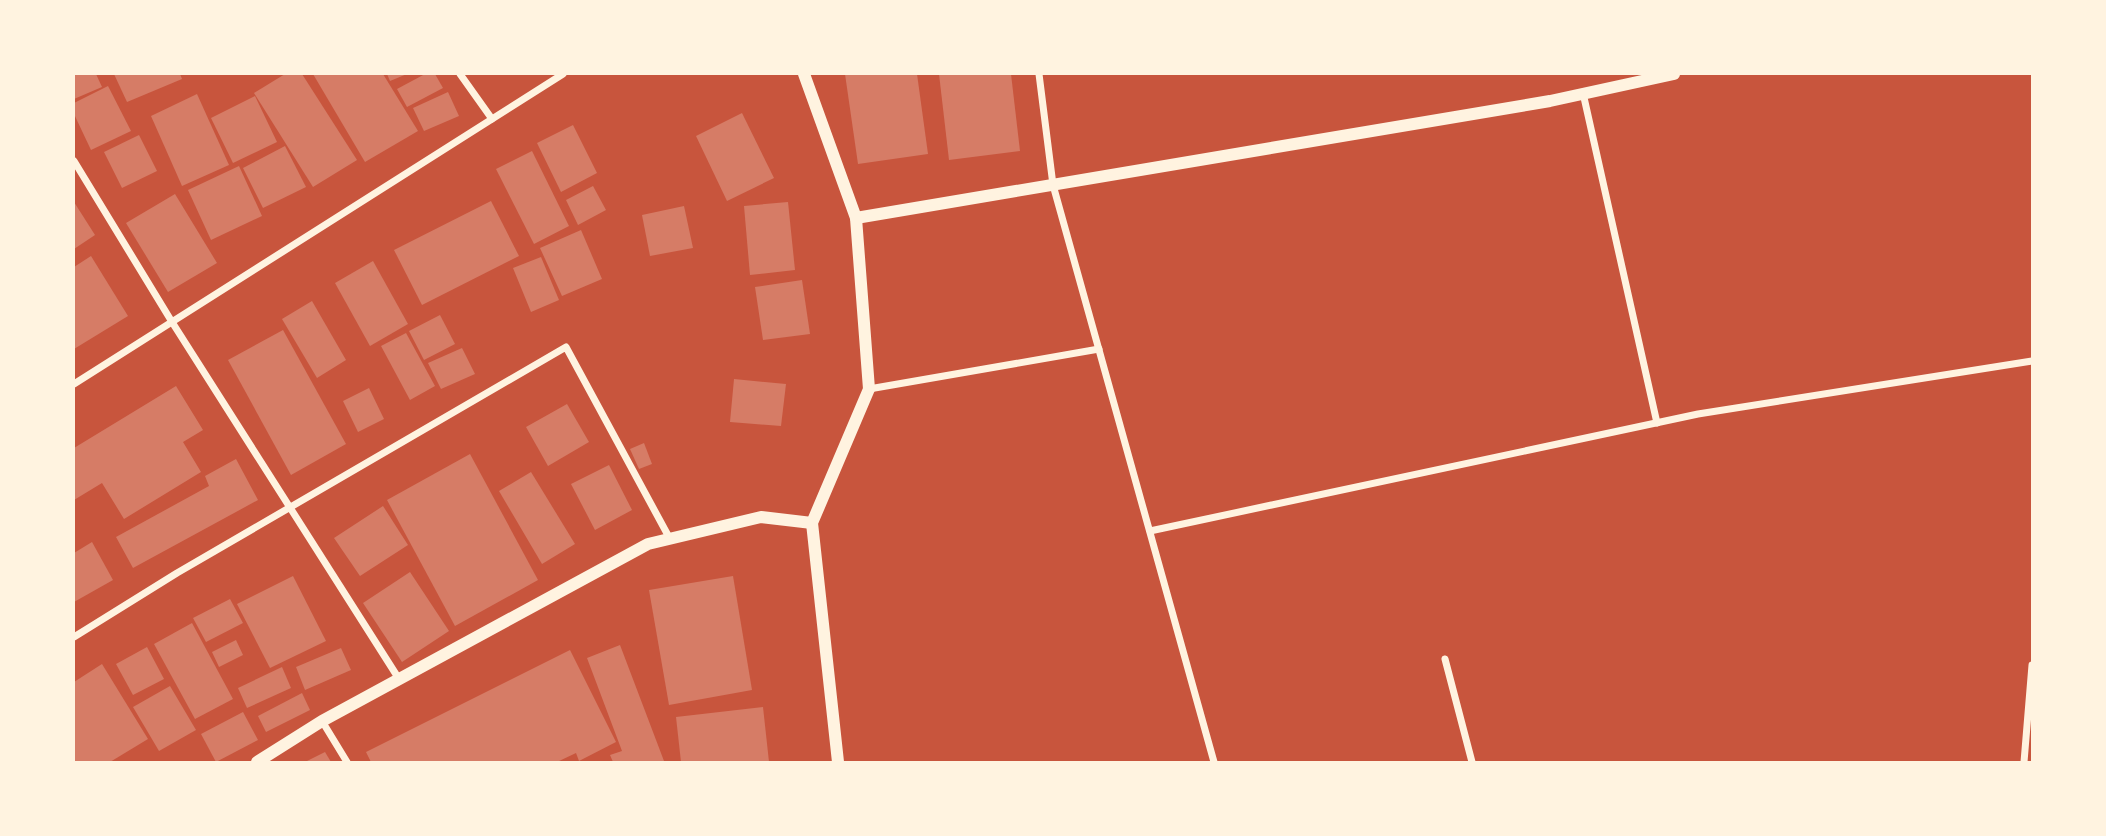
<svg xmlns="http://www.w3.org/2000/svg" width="2106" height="836" font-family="Roboto,sans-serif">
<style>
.building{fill:#d67c66}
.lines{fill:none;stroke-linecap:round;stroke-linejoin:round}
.minor{stroke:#fff3e0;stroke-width:7}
.tertiary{stroke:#fff3e0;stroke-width:12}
</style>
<rect width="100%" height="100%" fill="#c8553d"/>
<g class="building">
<path d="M 74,74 L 96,74 L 102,87 L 74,99 Z"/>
<path d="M 114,74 L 180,74 L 182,79 L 127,102 Z"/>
<path d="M 285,74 L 302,74 L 357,160 L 313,187 L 254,93 Z"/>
<path d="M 313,74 L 383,74 L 418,131 L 365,162 Z"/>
<path d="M 387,74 L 407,74 L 390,81 Z"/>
<path d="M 425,74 L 435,74 L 443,88 L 407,107 L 397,89 Z"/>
<path d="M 845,74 L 917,74 L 928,154 L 858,164 Z"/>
<path d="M 939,74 L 1011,74 L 1020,151 L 949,160 Z"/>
<path d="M 108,86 L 131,131 L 91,150 L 74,114 L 74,103 Z"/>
<path d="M 448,92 L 459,116 L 424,131 L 413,108 Z"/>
<path d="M 197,94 L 229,165 L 182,186 L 151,116 Z"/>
<path d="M 255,96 L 277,142 L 233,163 L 211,118 Z"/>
<path d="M 742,113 L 774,178 L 727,201 L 696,136 Z"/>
<path d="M 573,125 L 597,173 L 561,192 L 537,143 Z"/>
<path d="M 139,135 L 157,171 L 122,188 L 104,152 Z"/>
<path d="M 285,146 L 306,187 L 263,208 L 243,168 Z"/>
<path d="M 532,151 L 569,226 L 534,244 L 496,169 Z"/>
<path d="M 239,166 L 262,216 L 211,240 L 188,190 Z"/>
<path d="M 593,186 L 606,210 L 578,225 L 566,200 Z"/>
<path d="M 175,194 L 217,263 L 168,292 L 126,223 Z"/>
<path d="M 491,201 L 519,256 L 422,305 L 394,250 Z"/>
<path d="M 74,202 L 95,235 L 74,249 Z"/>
<path d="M 788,202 L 795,270 L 750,275 L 744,206 Z"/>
<path d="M 684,206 L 693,248 L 650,256 L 642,215 Z"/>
<path d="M 581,230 L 602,279 L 562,296 L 540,248 Z"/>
<path d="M 91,256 L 128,316 L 74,349 L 74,267 Z"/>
<path d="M 541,257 L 559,300 L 531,312 L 513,268 Z"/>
<path d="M 373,261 L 408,324 L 370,346 L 335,283 Z"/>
<path d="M 802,280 L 810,334 L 763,340 L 755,287 Z"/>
<path d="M 312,301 L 346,360 L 317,378 L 282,319 Z"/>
<path d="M 440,315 L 455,344 L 424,360 L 409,331 Z"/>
<path d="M 283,330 L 346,444 L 291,475 L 228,360 Z"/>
<path d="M 406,333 L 435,386 L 410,400 L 381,346 Z"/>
<path d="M 462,348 L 475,374 L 441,389 L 428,363 Z"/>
<path d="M 734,379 L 786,384 L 781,426 L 730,422 Z"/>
<path d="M 176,386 L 203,430 L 183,442 L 201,472 L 124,519 L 102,483 L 74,500 L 74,448 Z"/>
<path d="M 369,388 L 384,419 L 358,432 L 343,401 Z"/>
<path d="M 567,404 L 589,442 L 548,466 L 526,427 Z"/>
<path d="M 644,443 L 652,464 L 639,469 L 630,449 Z"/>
<path d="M 470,454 L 538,580 L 455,626 L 387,500 Z"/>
<path d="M 236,459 L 258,500 L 133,568 L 116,537 L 209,486 L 205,476 Z"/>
<path d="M 609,465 L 632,510 L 595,530 L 571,484 Z"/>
<path d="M 531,472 L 575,544 L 542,564 L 499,491 Z"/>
<path d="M 383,506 L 408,545 L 360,576 L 334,538 Z"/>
<path d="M 92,542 L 113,580 L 74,602 L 74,553 Z"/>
<path d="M 410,572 L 449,631 L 402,662 L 363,603 Z"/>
<path d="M 293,576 L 326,641 L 270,668 L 237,604 Z"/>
<path d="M 733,576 L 752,690 L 669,705 L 649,590 Z"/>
<path d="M 230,599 L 243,623 L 206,642 L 193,618 Z"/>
<path d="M 192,623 L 233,699 L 195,719 L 154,644 Z"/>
<path d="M 236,640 L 243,655 L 219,667 L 212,652 Z"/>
<path d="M 620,645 L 664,761 L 659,762 L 613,762 L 610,755 L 622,751 L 587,658 Z"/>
<path d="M 147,647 L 164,679 L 133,695 L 116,664 Z"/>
<path d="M 341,648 L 351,670 L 305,690 L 296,667 Z"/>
<path d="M 570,650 L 616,742 L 579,761 L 576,753 L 557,762 L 371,762 L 366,752 Z"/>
<path d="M 102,664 L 148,739 L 110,762 L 74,762 L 74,682 Z"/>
<path d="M 282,667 L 291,688 L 247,708 L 238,688 Z"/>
<path d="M 170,686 L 196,730 L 159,751 L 133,707 Z"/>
<path d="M 302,693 L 310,710 L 266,732 L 258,716 Z"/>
<path d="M 763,707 L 769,762 L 681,762 L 676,717 Z"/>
<path d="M 243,712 L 258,740 L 216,762 L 201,734 Z"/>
<path d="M 325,752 L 331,762 L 305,762 Z"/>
</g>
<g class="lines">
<g class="minor">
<path d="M 460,74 L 492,119"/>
<path d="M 1039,74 L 1053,185 L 1214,762"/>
<path d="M 1583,93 L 1657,423"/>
<path d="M 74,161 L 172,322 L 399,679"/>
<path d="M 74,384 L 563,74"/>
<path d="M 869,389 L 1099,349"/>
<path d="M 1150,531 L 1698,414 L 2032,361"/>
<path d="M 74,637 L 177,573 L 566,347 L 670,539"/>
<path d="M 1445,659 L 1472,762"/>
<path d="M 322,721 L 347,762"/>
<path d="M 2024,762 L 2032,665"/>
</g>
<g class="tertiary">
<path d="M 804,74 L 856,218 L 869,389 L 812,523 L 838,762"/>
<path d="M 856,218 L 1550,101 L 1674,74"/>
<path d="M 257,762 L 322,721 L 648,544 L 761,517 L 812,523"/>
</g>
</g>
<rect width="2106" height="836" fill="none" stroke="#fff3e0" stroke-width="150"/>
</svg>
